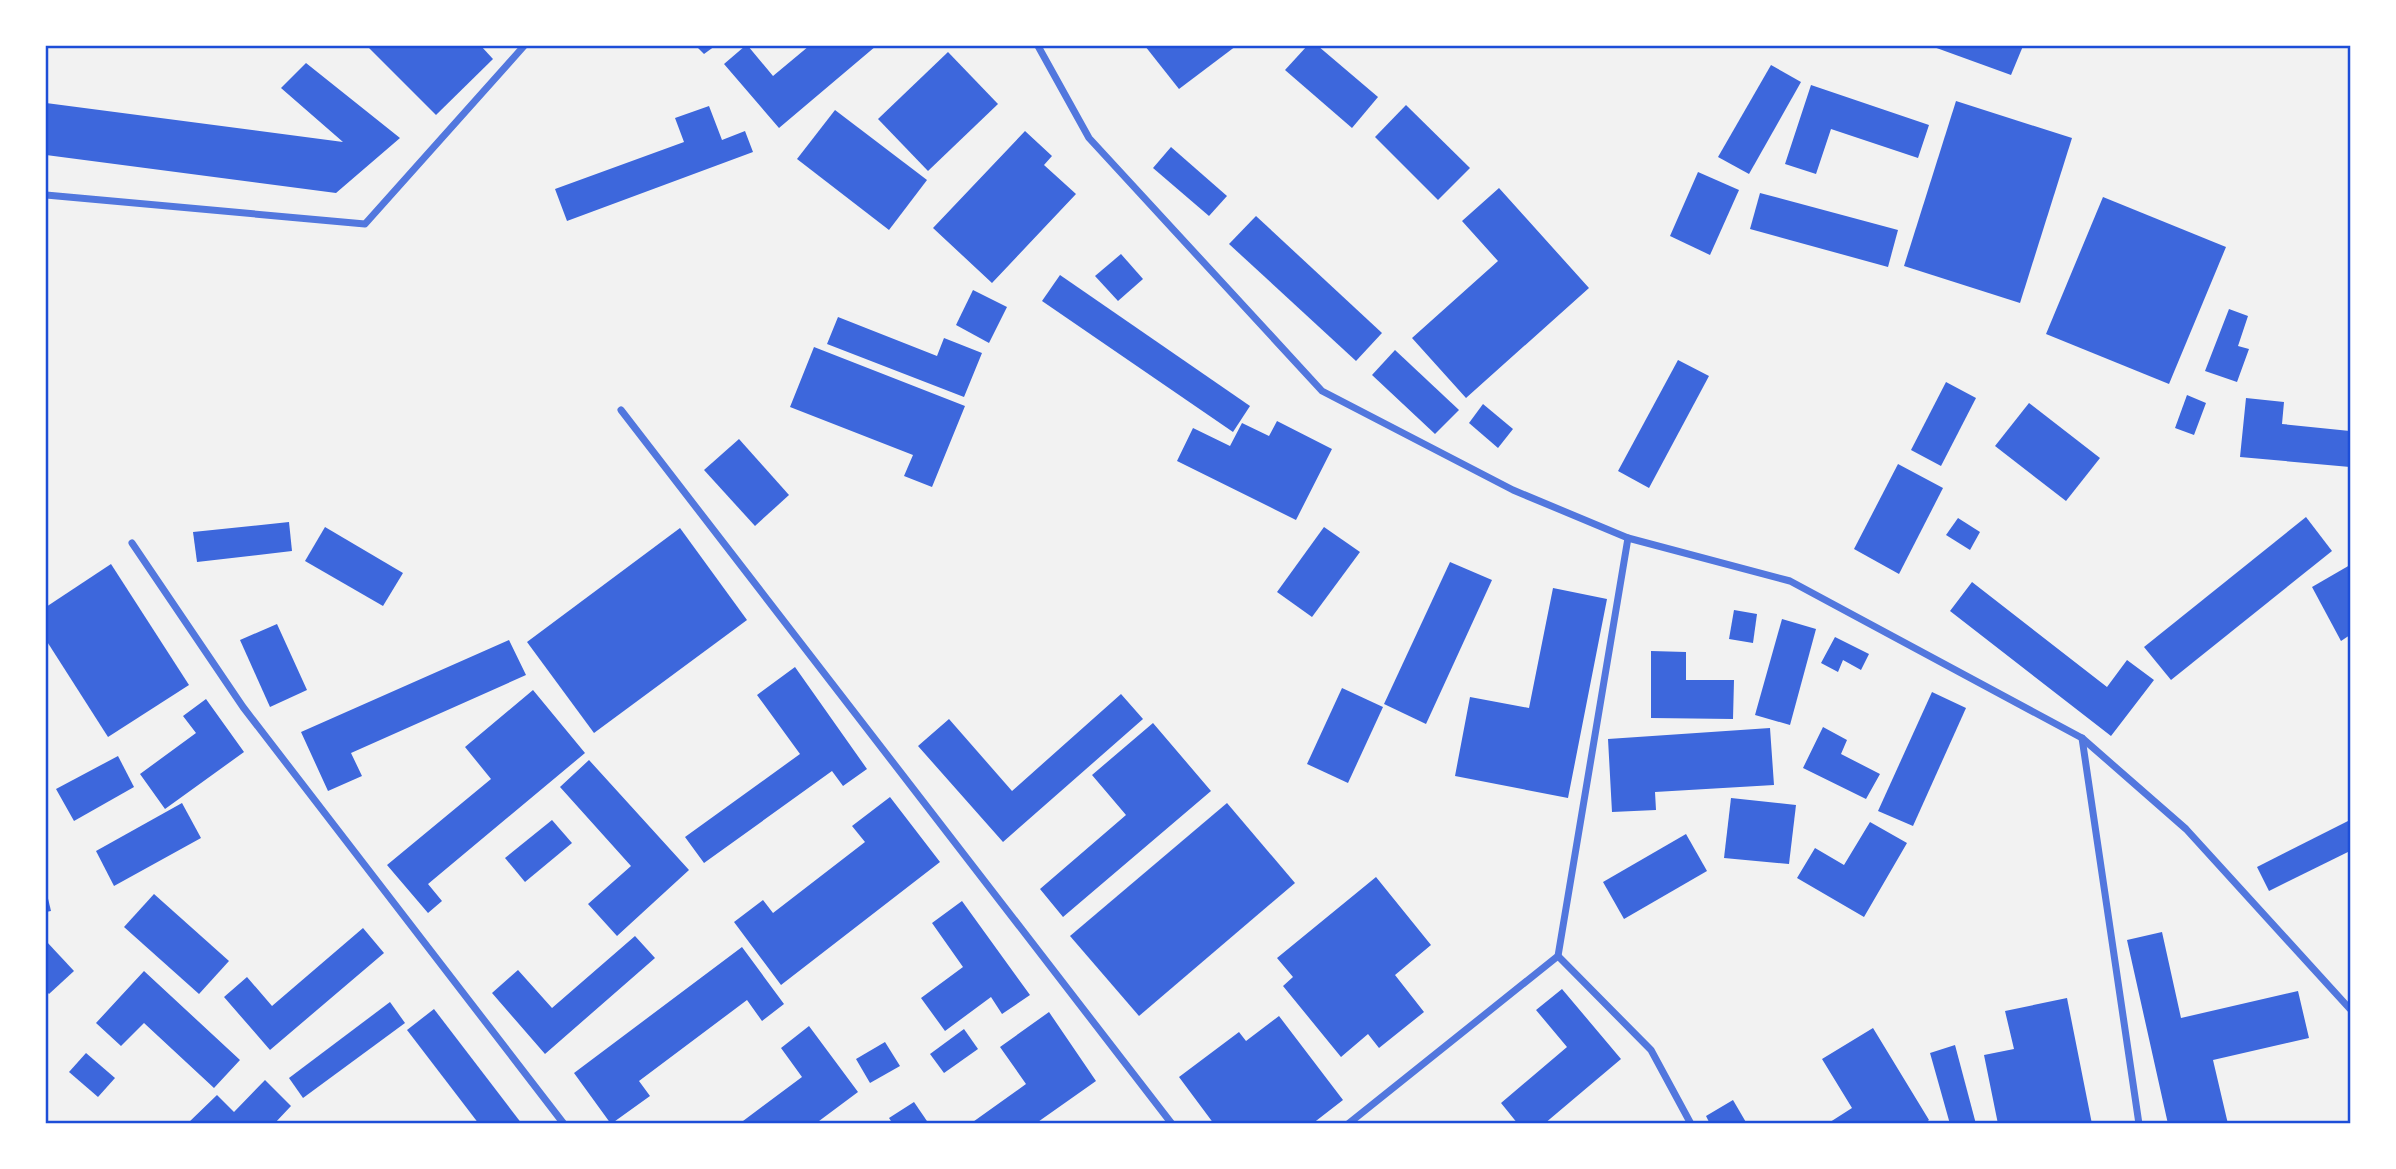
<svg xmlns="http://www.w3.org/2000/svg" width="2396" height="1169" font-family="'DM Sans',sans-serif">
<style>
.building{fill:#3d67dc}
.lines{fill:none;stroke-linecap:round;stroke-linejoin:round}
.minor{stroke:#5277de;stroke-width:7}
.neatline{fill:none;stroke:#1d4ed8;stroke-width:2.5}
</style>
<rect width="100%" height="100%" fill="#f2f2f2"/>
<g class="building">
<path d="M 367,46 L 481,46 L 493,59 L 436,115 Z"/>
<path d="M 696,46 L 715,46 L 704,54 Z"/>
<path d="M 745,46 L 748,46 L 773,76 L 809,46 L 876,46 L 779,128 L 724,64 Z"/>
<path d="M 1145,46 L 1236,46 L 1179,89 Z"/>
<path d="M 1307,46 L 1318,46 L 1378,97 L 1352,128 L 1285,70 Z"/>
<path d="M 1931,46 L 2023,46 L 2011,75 Z"/>
<path d="M 948,52 L 998,104 L 928,171 L 878,119 Z"/>
<path d="M 306,63 L 400,138 L 336,193 L 46,155 L 46,103 L 343,142 L 281,88 Z"/>
<path d="M 1771,65 L 1801,82 L 1749,174 L 1718,157 Z"/>
<path d="M 1811,85 L 1929,125 L 1918,158 L 1831,129 L 1816,174 L 1785,164 Z"/>
<path d="M 1956,101 L 2072,138 L 2020,303 L 1904,266 Z"/>
<path d="M 1406,105 L 1470,168 L 1438,200 L 1375,137 Z"/>
<path d="M 709,106 L 722,140 L 745,131 L 753,152 L 567,221 L 555,189 L 684,142 L 675,118 Z"/>
<path d="M 835,110 L 927,180 L 889,230 L 797,159 Z"/>
<path d="M 1025,131 L 1052,156 L 1044,165 L 1076,194 L 992,283 L 933,228 Z"/>
<path d="M 1171,147 L 1227,196 L 1209,216 L 1153,168 Z"/>
<path d="M 1698,172 L 1739,190 L 1710,255 L 1670,236 Z"/>
<path d="M 1499,188 L 1589,288 L 1466,398 L 1412,338 L 1498,261 L 1462,221 Z"/>
<path d="M 1760,193 L 1898,230 L 1888,267 L 1750,229 Z"/>
<path d="M 2103,197 L 2226,247 L 2169,384 L 2046,334 Z"/>
<path d="M 1256,216 L 1382,333 L 1356,361 L 1229,244 Z"/>
<path d="M 1121,254 L 1143,279 L 1118,301 L 1095,276 Z"/>
<path d="M 1060,275 L 1250,406 L 1233,432 L 1042,301 Z"/>
<path d="M 973,290 L 1007,307 L 989,343 L 956,325 Z"/>
<path d="M 2229,309 L 2248,316 L 2238,346 L 2249,349 L 2237,382 L 2205,371 Z"/>
<path d="M 838,317 L 937,356 L 944,338 L 982,353 L 964,397 L 827,344 Z"/>
<path d="M 814,347 L 965,406 L 932,487 L 904,476 L 913,455 L 790,407 Z"/>
<path d="M 1395,350 L 1459,410 L 1435,434 L 1372,375 Z"/>
<path d="M 1678,360 L 1709,376 L 1649,488 L 1618,471 Z"/>
<path d="M 1946,382 L 1976,398 L 1941,466 L 1911,450 Z"/>
<path d="M 2187,395 L 2206,403 L 2194,435 L 2175,428 Z"/>
<path d="M 2246,398 L 2284,402 L 2282,424 L 2350,431 L 2350,467 L 2240,457 Z"/>
<path d="M 2029,403 L 2100,458 L 2066,501 L 1995,446 Z"/>
<path d="M 1483,404 L 1513,429 L 1498,448 L 1469,423 Z"/>
<path d="M 1277,421 L 1332,449 L 1296,520 L 1177,461 L 1193,428 L 1230,446 L 1242,423 L 1269,436 Z"/>
<path d="M 739,439 L 789,495 L 755,526 L 704,470 Z"/>
<path d="M 1898,464 L 1943,488 L 1899,574 L 1854,549 Z"/>
<path d="M 2306,517 L 2332,551 L 2171,680 L 2144,647 Z"/>
<path d="M 1958,518 L 1980,532 L 1970,550 L 1946,535 Z"/>
<path d="M 289,522 L 292,551 L 197,562 L 193,532 Z"/>
<path d="M 325,527 L 403,573 L 383,606 L 305,561 Z"/>
<path d="M 1324,527 L 1360,552 L 1312,617 L 1277,592 Z"/>
<path d="M 680,528 L 747,620 L 594,733 L 527,642 Z"/>
<path d="M 1450,562 L 1492,580 L 1426,724 L 1384,704 Z"/>
<path d="M 111,564 L 189,685 L 108,737 L 46,640 L 46,607 Z"/>
<path d="M 2350,565 L 2350,635 L 2341,641 L 2312,587 Z"/>
<path d="M 1972,582 L 2107,687 L 2127,660 L 2154,680 L 2111,736 L 1950,611 Z"/>
<path d="M 1553,588 L 1607,599 L 1568,798 L 1455,776 L 1470,697 L 1529,708 Z"/>
<path d="M 1734,610 L 1757,614 L 1753,643 L 1729,639 Z"/>
<path d="M 1782,619 L 1816,629 L 1790,725 L 1755,715 Z"/>
<path d="M 277,624 L 307,690 L 270,707 L 240,640 Z"/>
<path d="M 1835,637 L 1869,654 L 1861,670 L 1843,660 L 1838,672 L 1821,663 Z"/>
<path d="M 509,640 L 526,675 L 351,753 L 362,776 L 328,791 L 301,732 Z"/>
<path d="M 1651,651 L 1686,652 L 1686,680 L 1734,680 L 1733,719 L 1651,718 Z"/>
<path d="M 795,667 L 867,769 L 843,786 L 832,771 L 704,863 L 685,837 L 800,754 L 757,695 Z"/>
<path d="M 1342,688 L 1383,707 L 1348,783 L 1307,764 Z"/>
<path d="M 533,690 L 585,753 L 428,884 L 442,901 L 428,913 L 387,865 L 491,779 L 465,747 Z"/>
<path d="M 1932,692 L 1966,708 L 1913,826 L 1878,811 Z"/>
<path d="M 1121,694 L 1143,719 L 1003,842 L 918,746 L 949,719 L 1012,791 Z"/>
<path d="M 206,699 L 244,752 L 165,809 L 140,774 L 196,733 L 183,716 Z"/>
<path d="M 1153,723 L 1211,791 L 1063,917 L 1040,889 L 1126,815 L 1092,775 Z"/>
<path d="M 1823,727 L 1847,740 L 1841,754 L 1880,774 L 1866,799 L 1803,768 Z"/>
<path d="M 1770,728 L 1774,785 L 1655,792 L 1656,810 L 1612,812 L 1608,739 Z"/>
<path d="M 118,756 L 134,787 L 74,821 L 56,789 Z"/>
<path d="M 589,760 L 689,870 L 617,936 L 588,904 L 631,866 L 560,787 Z"/>
<path d="M 890,797 L 940,862 L 781,985 L 734,922 L 763,900 L 773,913 L 865,842 L 852,826 Z"/>
<path d="M 1731,798 L 1796,805 L 1789,864 L 1724,858 Z"/>
<path d="M 182,803 L 201,838 L 114,886 L 96,851 Z"/>
<path d="M 1227,803 L 1295,883 L 1139,1016 L 1070,936 Z"/>
<path d="M 552,820 L 572,843 L 525,882 L 505,858 Z"/>
<path d="M 2350,820 L 2350,851 L 2269,891 L 2257,867 Z"/>
<path d="M 1870,822 L 1907,843 L 1864,917 L 1797,878 L 1815,848 L 1844,865 Z"/>
<path d="M 1686,834 L 1707,871 L 1624,919 L 1603,882 Z"/>
<path d="M 1376,877 L 1431,945 L 1395,975 L 1424,1012 L 1379,1048 L 1368,1034 L 1341,1057 L 1283,986 L 1293,977 L 1277,958 Z"/>
<path d="M 46,890 L 51,911 L 46,912 Z"/>
<path d="M 154,894 L 229,961 L 199,994 L 124,927 Z"/>
<path d="M 962,901 L 1030,995 L 1002,1014 L 991,997 L 945,1031 L 921,998 L 963,967 L 932,923 Z"/>
<path d="M 363,928 L 384,953 L 270,1050 L 224,997 L 247,977 L 272,1006 Z"/>
<path d="M 2162,932 L 2181,1018 L 2298,991 L 2309,1038 L 2213,1060 L 2228,1124 L 2168,1124 L 2127,940 Z"/>
<path d="M 635,936 L 655,958 L 545,1054 L 492,993 L 518,970 L 552,1008 Z"/>
<path d="M 46,941 L 74,971 L 49,994 L 46,991 Z"/>
<path d="M 742,947 L 784,1004 L 762,1021 L 747,1000 L 639,1081 L 650,1096 L 611,1124 L 574,1073 Z"/>
<path d="M 144,971 L 240,1060 L 214,1088 L 144,1023 L 121,1046 L 96,1023 Z"/>
<path d="M 1562,989 L 1621,1059 L 1544,1124 L 1518,1124 L 1501,1103 L 1567,1047 L 1536,1010 Z"/>
<path d="M 2067,998 L 2092,1124 L 1998,1124 L 1984,1055 L 2014,1049 L 2005,1011 Z"/>
<path d="M 390,1002 L 405,1023 L 303,1098 L 289,1078 Z"/>
<path d="M 434,1009 L 522,1124 L 479,1124 L 407,1030 Z"/>
<path d="M 1049,1012 L 1096,1081 L 1035,1124 L 970,1124 L 1026,1084 L 1000,1047 Z"/>
<path d="M 1279,1016 L 1343,1100 L 1312,1124 L 1214,1124 L 1179,1077 L 1239,1032 L 1246,1041 Z"/>
<path d="M 809,1026 L 858,1092 L 815,1124 L 739,1124 L 802,1077 L 781,1048 Z"/>
<path d="M 1873,1028 L 1929,1120 L 1924,1124 L 1827,1124 L 1852,1108 L 1822,1059 Z"/>
<path d="M 964,1029 L 978,1049 L 944,1073 L 930,1054 Z"/>
<path d="M 885,1042 L 900,1066 L 870,1083 L 856,1059 Z"/>
<path d="M 1955,1045 L 1976,1124 L 1950,1124 L 1930,1053 Z"/>
<path d="M 86,1053 L 115,1078 L 98,1097 L 69,1072 Z"/>
<path d="M 265,1080 L 291,1106 L 274,1124 L 187,1124 L 217,1095 L 234,1112 Z"/>
<path d="M 1733,1100 L 1747,1124 L 1710,1124 L 1706,1116 Z"/>
<path d="M 914,1102 L 929,1124 L 893,1124 L 889,1118 Z"/>
</g>
<g class="lines">
<g class="minor">
<path d="M 1038,46 L 1089,138 L 1322,391 L 1513,490 L 1628,538 L 1790,581 L 2082,738 L 2186,829 L 2350,1009"/>
<path d="M 46,195 L 365,224 L 524,46"/>
<path d="M 621,410 L 1172,1124"/>
<path d="M 132,543 L 243,707 L 564,1124"/>
<path d="M 2082,738 L 2139,1124"/>
<path d="M 1558,956 L 1651,1050 L 1691,1124"/>
<path d="M 1348,1124 L 1558,956 L 1628,538"/>
</g>
</g>
<rect width="2396" height="1169" fill="none" stroke="#ffffff" stroke-width="94"/>
<rect x="47" y="47" width="2302" height="1075" class="neatline"/>
</svg>
